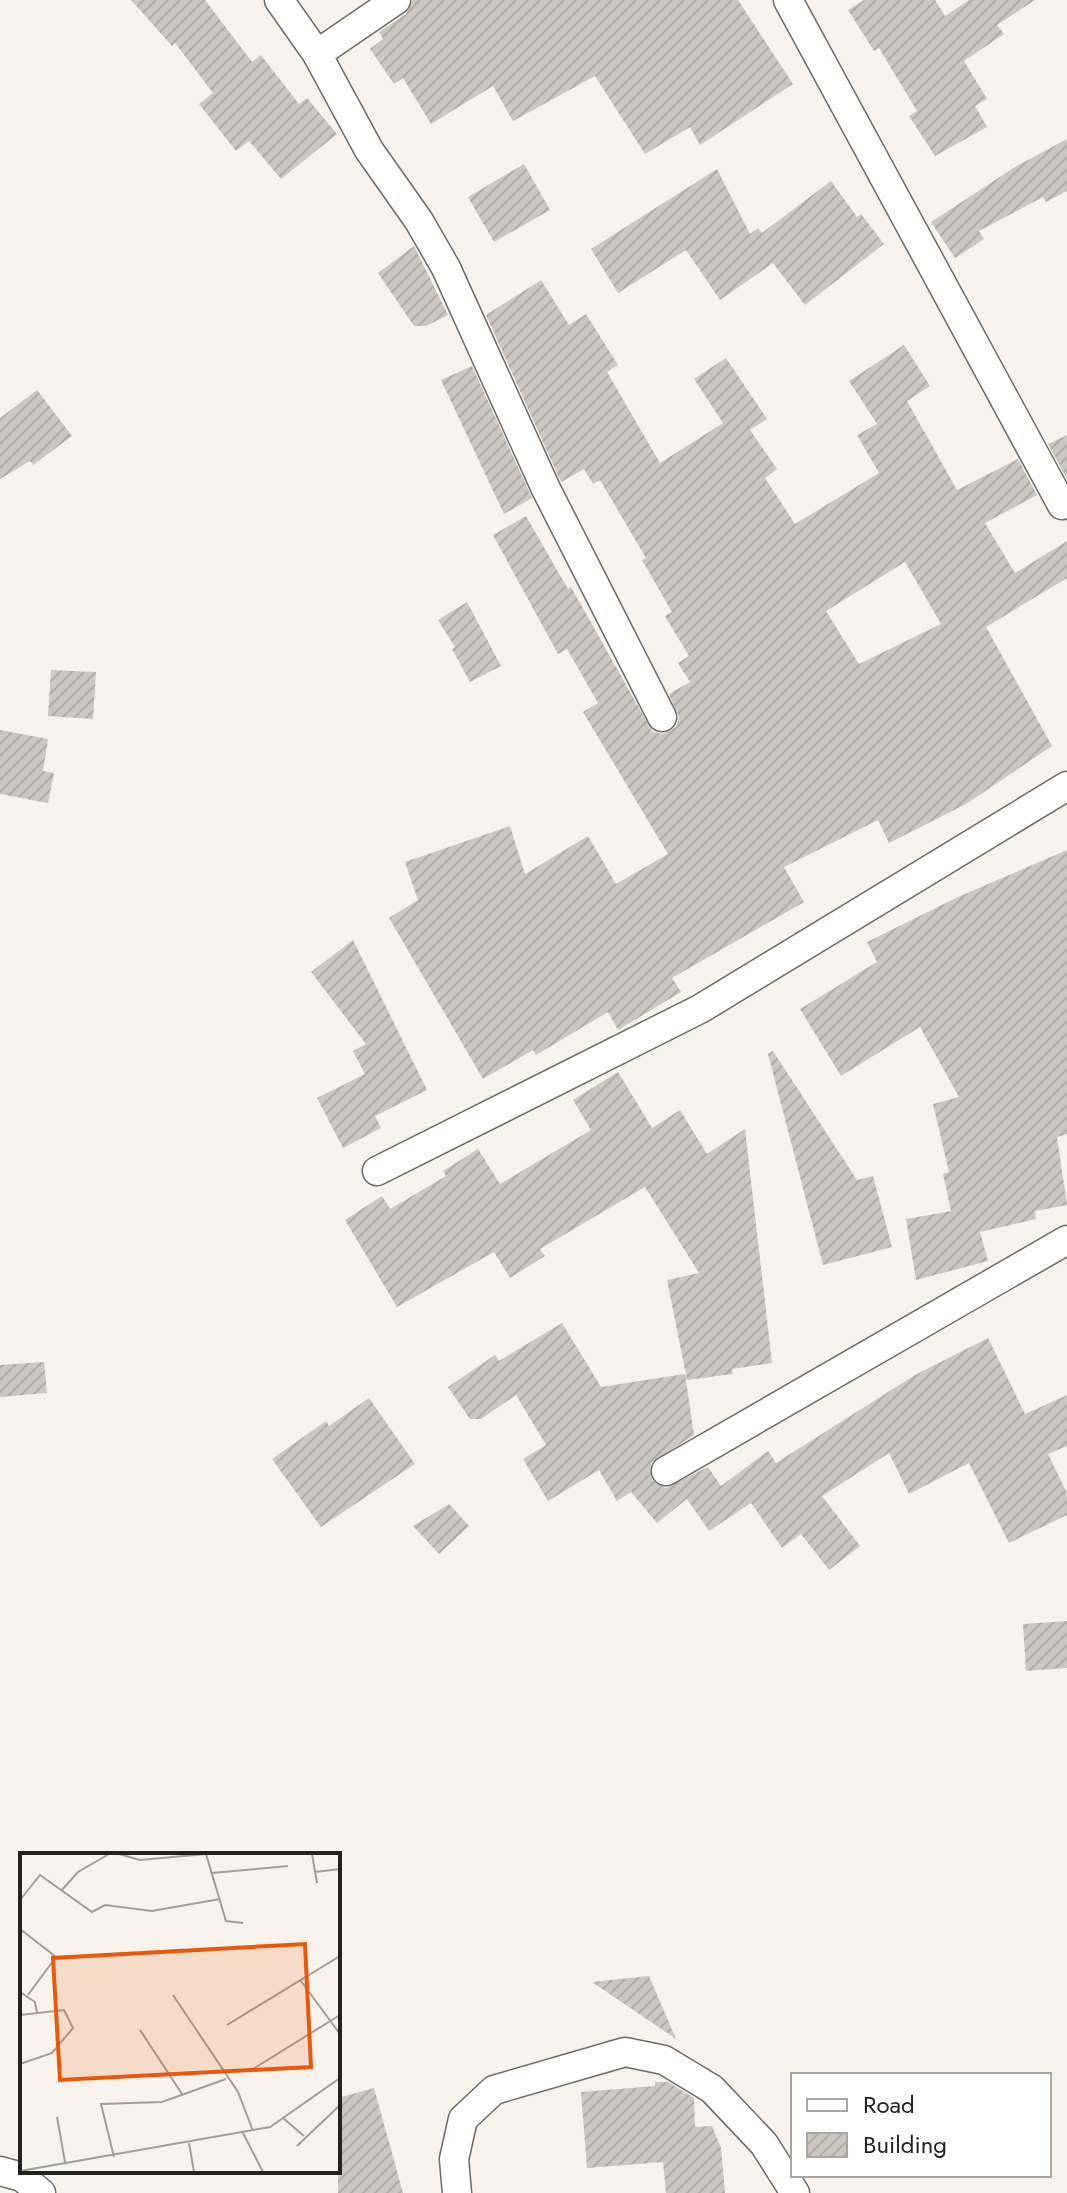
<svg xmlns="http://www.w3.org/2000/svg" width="1067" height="2193" font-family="Jost,sans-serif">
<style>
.building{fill:url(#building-hatch);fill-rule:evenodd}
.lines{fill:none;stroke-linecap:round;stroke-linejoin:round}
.street-casing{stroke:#6e6a65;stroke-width:31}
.street{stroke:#fff;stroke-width:28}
.inset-road{fill:none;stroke:#a29f99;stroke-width:2}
.view{fill:#e8590c;fill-opacity:0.15;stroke:#e8590c;stroke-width:4}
.inset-edge{fill:none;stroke:#23221f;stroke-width:4}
</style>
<defs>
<pattern id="building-hatch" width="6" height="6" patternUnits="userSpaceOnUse" patternTransform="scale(2)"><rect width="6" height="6" fill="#ccc7c1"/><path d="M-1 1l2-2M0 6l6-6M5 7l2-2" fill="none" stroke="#afaba5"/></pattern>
</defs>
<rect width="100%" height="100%" fill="#f7f2eb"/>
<g class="building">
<path d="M 131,0 L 205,0 L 252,62 L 261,55 L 299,104 L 307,98 L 337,134 L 281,179 L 249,141 L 236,151 L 199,104 L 213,93 L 175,43 L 172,46 Z"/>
<path d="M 413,0 L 738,0 L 793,84 L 700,145 L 690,127 L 645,154 L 595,76 L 513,121 L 493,86 L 431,124 L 403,78 L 394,84 L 370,49 L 383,39 L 379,32 L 406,14 Z"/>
<path d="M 864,0 L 935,0 L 945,16 L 969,0 L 1035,0 L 997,25 L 1004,34 L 964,61 L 987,99 L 975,106 L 987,127 L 935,156 L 909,116 L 917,111 L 879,48 L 874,51 L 848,10 Z"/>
<path d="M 1067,139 L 1067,191 L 1046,202 L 1043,197 L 979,231 L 984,239 L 955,258 L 931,222 L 1015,167 Z"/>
<path d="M 524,164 L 550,210 L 494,242 L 468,197 Z"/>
<path d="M 717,169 L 750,234 L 758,228 L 762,233 L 831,181 L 857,217 L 861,214 L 884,244 L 805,305 L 773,263 L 720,300 L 686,250 L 618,293 L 591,249 Z"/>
<path d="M 414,246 L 448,315 L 426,326 L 414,326 L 378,273 Z"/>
<path d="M 541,280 L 569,325 L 586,314 L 618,365 L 607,372 L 660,463 L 723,423 L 694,379 L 726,358 L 767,419 L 750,430 L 777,469 L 765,478 L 795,524 L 879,473 L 857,435 L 877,424 L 849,381 L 904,345 L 930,386 L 907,401 L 957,490 L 1018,459 L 1037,495 L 985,523 L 1015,573 L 1067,541 L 1067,578 L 986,627 L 1052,746 L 966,804 L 889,843 L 878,820 L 784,867 L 804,902 L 672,978 L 681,992 L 618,1030 L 608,1012 L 536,1055 L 533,1050 L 483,1079 L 389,918 L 418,900 L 405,862 L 510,826 L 525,874 L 588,836 L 616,884 L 668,854 L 583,712 L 598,703 L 567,649 L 558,654 L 493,535 L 526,516 L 568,589 L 571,587 L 652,731 L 662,734 L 676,727 L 679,717 L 669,694 L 690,682 L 678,663 L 689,656 L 665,616 L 672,612 L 642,560 L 646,558 L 600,480 L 593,484 L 584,469 L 561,482 L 486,315 ZM 905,562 L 941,624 L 859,664 L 826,611 Z"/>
<path d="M 472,366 L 532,498 L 504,514 L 441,380 Z"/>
<path d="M 37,390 L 72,436 L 33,465 L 30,461 L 0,479 L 0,418 Z"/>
<path d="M 1067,435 L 1067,479 L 1048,444 Z"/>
<path d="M 467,602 L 501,666 L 470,682 L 452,649 L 455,647 L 438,620 Z"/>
<path d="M 51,670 L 96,672 L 93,719 L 48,716 Z"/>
<path d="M 0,730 L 48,739 L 43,771 L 54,773 L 48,803 L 0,794 Z"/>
<path d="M 1067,850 L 1067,1134 L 1057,1137 L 1067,1205 L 1035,1211 L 1036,1219 L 980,1232 L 988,1261 L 916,1280 L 906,1219 L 951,1211 L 943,1174 L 949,1172 L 933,1104 L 959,1097 L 920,1027 L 841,1076 L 800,1009 L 877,962 L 867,942 L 958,897 Z"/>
<path d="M 353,940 L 427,1090 L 375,1116 L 381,1128 L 343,1148 L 317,1098 L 365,1074 L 353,1051 L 366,1044 L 311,972 Z"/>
<path d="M 773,1051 L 857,1180 L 873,1176 L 892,1247 L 823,1265 L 768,1054 Z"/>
<path d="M 618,1072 L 652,1128 L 680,1110 L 707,1154 L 745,1129 L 772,1363 L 732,1369 L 733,1374 L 687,1380 L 667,1280 L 699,1273 L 645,1187 L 540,1249 L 545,1256 L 510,1278 L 494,1252 L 397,1307 L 345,1220 L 382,1196 L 390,1209 L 446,1176 L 443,1171 L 478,1149 L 500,1184 L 591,1130 L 573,1100 Z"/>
<path d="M 562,1323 L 601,1387 L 685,1374 L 694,1435 L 651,1463 L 652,1480 L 665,1488 L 708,1467 L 721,1486 L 768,1451 L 776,1463 L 915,1375 L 988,1338 L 1025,1414 L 1067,1395 L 1067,1446 L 1048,1454 L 1067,1493 L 1067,1515 L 1009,1543 L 969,1463 L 909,1494 L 889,1453 L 822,1496 L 860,1546 L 829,1570 L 801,1534 L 782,1548 L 751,1503 L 709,1531 L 687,1499 L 657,1523 L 631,1492 L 617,1501 L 599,1470 L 548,1501 L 523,1459 L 546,1445 L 516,1395 L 481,1419 L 470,1419 L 448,1387 L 495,1355 L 499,1361 Z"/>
<path d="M 44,1362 L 47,1393 L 0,1397 L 0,1365 Z"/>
<path d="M 369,1398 L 415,1464 L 321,1527 L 272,1459 L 326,1421 L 329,1426 Z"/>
<path d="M 449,1504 L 469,1526 L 439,1554 L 413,1526 Z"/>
<path d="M 1067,1621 L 1067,1668 L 1026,1671 L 1023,1624 Z"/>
<path d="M 649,1976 L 676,2039 L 592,1982 Z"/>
<path d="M 655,2082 L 668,2082 L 694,2098 L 695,2127 L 712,2126 L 721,2148 L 725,2193 L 666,2193 L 663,2162 L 587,2168 L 581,2092 L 655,2086 Z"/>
<path d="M 374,2088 L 403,2193 L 338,2193 L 338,2098 Z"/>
</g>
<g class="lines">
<defs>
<g id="street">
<path d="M 279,0 L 317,54 L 369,150 L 419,221 L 446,268 L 546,489 L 662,717"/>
<path d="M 788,0 L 1062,505"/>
<path d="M 317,54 L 396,0"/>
<path d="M 377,1171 L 700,1009 L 1067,786"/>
<path d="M 666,1471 L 1067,1240"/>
<path d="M 0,2171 L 22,2177 L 41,2193"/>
<path d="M 457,2193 L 454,2159 L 463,2119 L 494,2090 L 625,2052 L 664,2060 L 712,2089 L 764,2144 L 795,2193"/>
</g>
</defs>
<use href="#street" class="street-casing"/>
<use href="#street" class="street"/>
</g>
<g transform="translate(20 1853)">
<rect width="320" height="320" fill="#f7f2eb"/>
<path class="inset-road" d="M 99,1 L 120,7 L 186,1M 186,1 L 206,68 L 223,70M 292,1 L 297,30M 295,19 L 320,16M 192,20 L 268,13M 41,38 L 58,19 L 89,1M 0,47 L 20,22 L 72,59 L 85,52 L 132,58 L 200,46M 0,76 L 36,104 L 8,142M 281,128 L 320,181M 0,139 L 15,149 L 17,160M 153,142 L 218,239 L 233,278M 0,162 L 44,157 L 53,175 L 32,200 L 0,211M 207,172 L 320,103M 120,177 L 162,241M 233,216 L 320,162M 37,264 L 45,309M 263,265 L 284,283M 223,280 L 243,319M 169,290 L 174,319M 277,293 L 320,252M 94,304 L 81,251 L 142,249 L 206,226M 0,318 L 250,274 L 320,225"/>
<path class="view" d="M 285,91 L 291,214 L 40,227 L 33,105 Z"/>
<rect width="320" height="320" class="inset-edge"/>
</g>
<rect x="791" y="2073" width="260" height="104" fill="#ffffff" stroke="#a7a7a5" stroke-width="2"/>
<rect x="807" y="2099" width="40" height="12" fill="#ffffff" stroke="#a7a7a5" stroke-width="2"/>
<text x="863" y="2113" font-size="24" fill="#23221f">Road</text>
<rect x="807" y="2133" width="40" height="24" fill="url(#building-hatch)" stroke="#a7a7a5" stroke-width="2"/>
<text x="863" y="2153" font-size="24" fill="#23221f">Building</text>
</svg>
